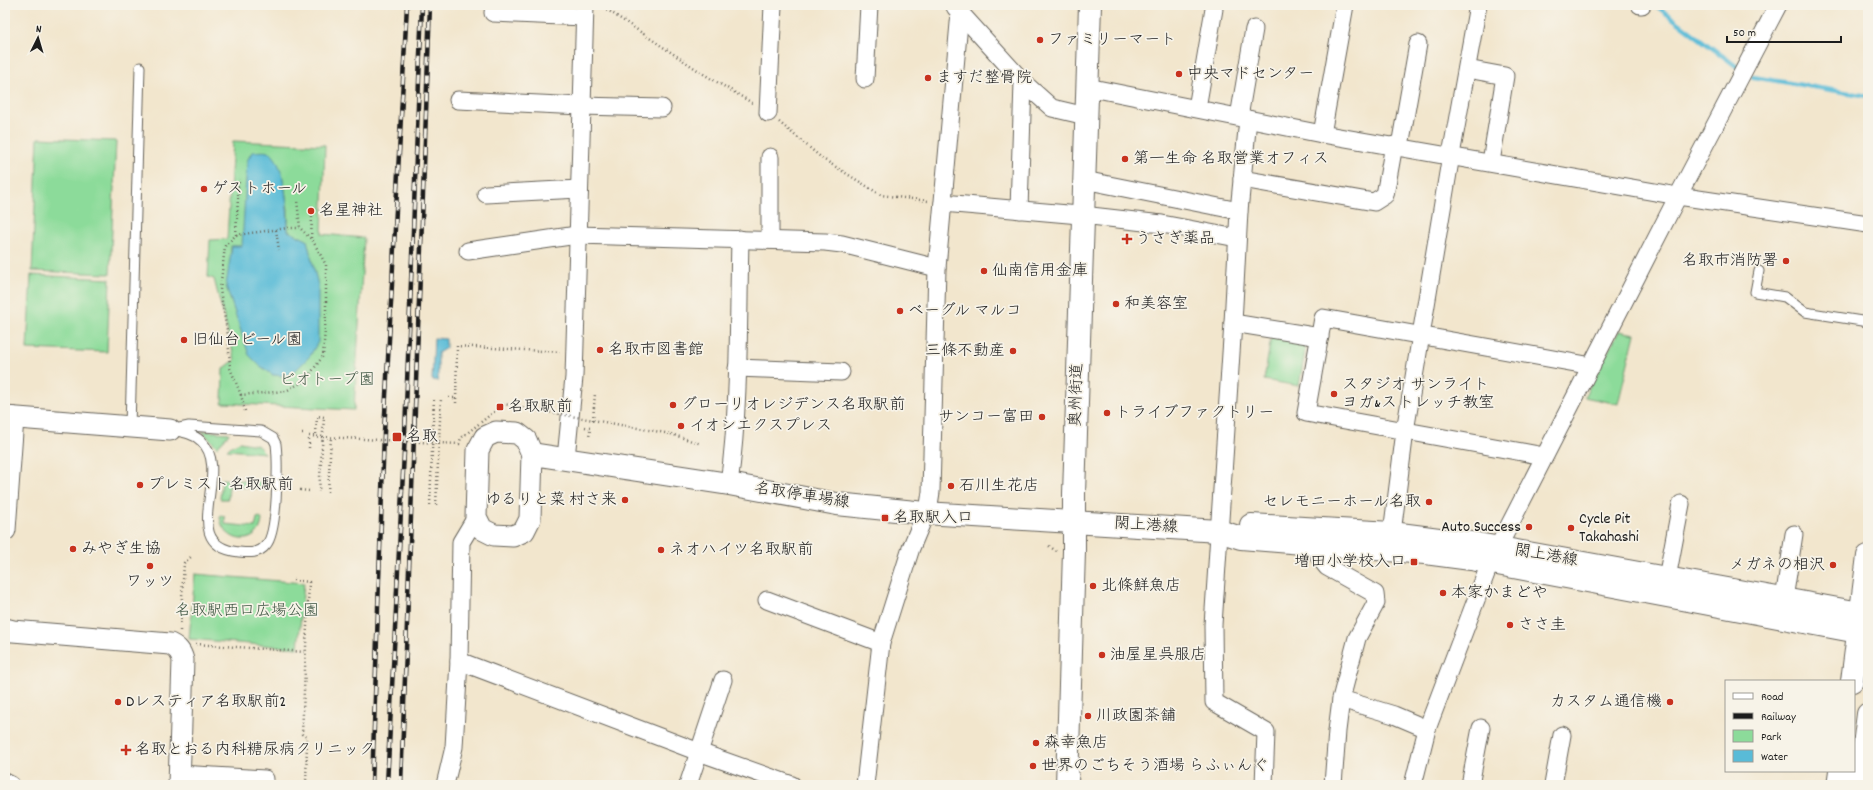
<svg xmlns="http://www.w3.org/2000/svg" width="1873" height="790" font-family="Dekko,'Klee One',sans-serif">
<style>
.green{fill:#8cdb9a;stroke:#547c5b;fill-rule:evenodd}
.water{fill:#59bbd7;stroke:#3a6c7a}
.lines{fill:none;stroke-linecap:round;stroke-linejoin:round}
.stream{stroke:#59bbd7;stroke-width:4.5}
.service-casing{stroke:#67635a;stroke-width:11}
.minor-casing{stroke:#67635a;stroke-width:19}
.tertiary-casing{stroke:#67635a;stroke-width:23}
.secondary-casing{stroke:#67635a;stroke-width:24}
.trunk-casing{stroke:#67635a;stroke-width:24}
.path{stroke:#67635a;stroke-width:2.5;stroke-dasharray:1 3;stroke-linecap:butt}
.service{stroke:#fff;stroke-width:9}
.minor{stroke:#fff;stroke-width:17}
.tertiary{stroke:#fff;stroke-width:21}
.secondary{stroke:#fff;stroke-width:22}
.trunk{stroke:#fff;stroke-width:22}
.rail-casing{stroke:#1c1c1c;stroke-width:4.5}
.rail{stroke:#f7f3e8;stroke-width:3;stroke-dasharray:9;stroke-linecap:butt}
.path-bridge{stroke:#67635a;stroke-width:2.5;stroke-dasharray:1 3;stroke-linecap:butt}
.poi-dot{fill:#c8321e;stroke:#f7f3e8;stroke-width:1.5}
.labels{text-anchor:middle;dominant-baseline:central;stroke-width:3.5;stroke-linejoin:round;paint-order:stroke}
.poi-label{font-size:16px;fill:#1c1c1c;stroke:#f7f3e8;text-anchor:start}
.park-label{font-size:16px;fill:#3e5542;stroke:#f7f3e8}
.street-label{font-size:16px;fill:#1c1c1c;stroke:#f7f3e8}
</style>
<rect width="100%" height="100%" fill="#f7f3e8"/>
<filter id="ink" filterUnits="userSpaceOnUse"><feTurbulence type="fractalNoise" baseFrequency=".025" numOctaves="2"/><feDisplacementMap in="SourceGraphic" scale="8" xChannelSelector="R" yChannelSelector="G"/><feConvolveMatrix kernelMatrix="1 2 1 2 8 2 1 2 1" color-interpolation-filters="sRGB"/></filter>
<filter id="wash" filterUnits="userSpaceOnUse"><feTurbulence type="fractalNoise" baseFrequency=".012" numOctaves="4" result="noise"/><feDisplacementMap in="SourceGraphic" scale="16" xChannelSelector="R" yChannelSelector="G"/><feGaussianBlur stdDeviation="0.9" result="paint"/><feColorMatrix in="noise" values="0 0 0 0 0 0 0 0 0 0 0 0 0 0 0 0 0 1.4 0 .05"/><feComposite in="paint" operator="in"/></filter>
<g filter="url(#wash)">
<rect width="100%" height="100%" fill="#f2e6cd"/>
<g class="green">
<path d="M 38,138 L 116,141 L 110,274 L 32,271 Z"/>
<path d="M 233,141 L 325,145 L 322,234 L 364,238 L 354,410 L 222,403 L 223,369 L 235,360 L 214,279 L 208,277 L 210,240 L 227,239 ZM 284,185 L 288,209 L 288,231 L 236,311 L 229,296 L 231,246 L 242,246 Z"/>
<path d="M 31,275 L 110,279 L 107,352 L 27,349 Z"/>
<path d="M 1619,331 L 1635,334 L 1618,404 L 1584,397 Z"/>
<path d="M 1272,332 L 1307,339 L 1299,386 L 1264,380 Z"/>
<path d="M 202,431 L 229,433 L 229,434 L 217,447 Z"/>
<path d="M 240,442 L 257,445 L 265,453 L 227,450 L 231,446 Z"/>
<path d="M 222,479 L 264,482 L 264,489 L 229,486 L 228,499 L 220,499 Z"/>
<path d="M 221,515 L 225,517 L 225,524 L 255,527 L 257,518 L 260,517 L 262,520 C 259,548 223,544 220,517 Z"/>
<path d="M 195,574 L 304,583 L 298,648 L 189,639 Z"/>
</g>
<g class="water">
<path d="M 252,152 C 257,152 265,150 270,153 C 286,163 288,214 288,231 L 307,240 L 318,285 L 318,342 L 310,356 L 296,370 L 285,376 L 273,375 L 259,365 L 249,355 L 226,286 L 232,246 L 242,246 L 247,161 Z"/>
<path d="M 434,338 L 446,339 L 446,348 L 438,353 L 438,381 L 432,380 Z"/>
</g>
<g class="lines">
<g class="stream">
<path d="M 1655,5 L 1740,69"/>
<path d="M 1753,77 L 1868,96"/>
</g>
</g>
</g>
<g filter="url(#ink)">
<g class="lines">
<defs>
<g id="service">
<path d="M 1759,271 L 1755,292 L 1785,297 L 1805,312 L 1868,322"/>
<path d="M 189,426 L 261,431 L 273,438 L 276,444 C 278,462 278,533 266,545 C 259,554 249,553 239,552 C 175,546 234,471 201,441 C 193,433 180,432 170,430 Z"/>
<path d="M 130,427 L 140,67"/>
</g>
<g id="minor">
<path d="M 494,5 L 493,13 L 584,17"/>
<path d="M 1640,5 L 1642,5"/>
<path d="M 955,7 L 1023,82 L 1052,108 L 1086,116"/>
<path d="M 1467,69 L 1505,76 L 1491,162"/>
<path d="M 865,79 L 869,5"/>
<path d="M 1087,87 L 1322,134 L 1678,196 L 1868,224"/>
<path d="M 458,100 L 581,106 L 662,108"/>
<path d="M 1197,108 L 1214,9"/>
<path d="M 768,113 L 773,5"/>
<path d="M 1239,117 L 1254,29"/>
<path d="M 1248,119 L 1239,211 L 1233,323 L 1213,625 L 1214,702 L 1266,732 L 1264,785"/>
<path d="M 1322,134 L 1345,5"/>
<path d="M 1400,146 L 1418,44"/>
<path d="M 1242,179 L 1374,202 L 1385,195 L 1394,145"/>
<path d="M 1084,180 L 1239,211"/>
<path d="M 486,194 L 579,189"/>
<path d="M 943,203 L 1091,216 L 1162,224 L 1237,238"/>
<path d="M 1019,210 L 1023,82"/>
<path d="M 770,240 L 770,157"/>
<path d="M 468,251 L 577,235 L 825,242 L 842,244 L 937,268"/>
<path d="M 1233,323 L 1320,337"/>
<path d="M 737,368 L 841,372"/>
<path d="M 1544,456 L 1306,413 L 1323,318 L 1592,366"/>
<path d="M 566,458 L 574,377 L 585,5"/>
<path d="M 729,484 C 740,404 738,321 740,239"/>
<path d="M 1392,533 L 1405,431 L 1451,155 L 1478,5"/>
<path d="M 1317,545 L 1319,557 L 1327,567 L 1375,594 L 1376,603 L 1357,638 L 1341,699 L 1394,715 L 1427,729"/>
<path d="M 1667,578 L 1681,504"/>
<path d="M 1784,599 L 1794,534"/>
<path d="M 767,600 L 881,643"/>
<path d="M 459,661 L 699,752 L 792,785"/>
<path d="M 179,774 L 265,779"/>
<path d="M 5,782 L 11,785"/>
<path d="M 445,785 L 454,747 L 459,661 L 461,542 L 476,517"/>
<path d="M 688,785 L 723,680"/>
<path d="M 865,785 L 881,643 L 911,548 L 929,505 L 931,492 L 937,268 L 960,12"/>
<path d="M 1333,785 L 1337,731 L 1341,699"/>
<path d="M 1413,785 L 1427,729 L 1490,563 L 1678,196 L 1778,5"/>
<path d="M 1470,785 L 1481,728"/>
<path d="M 1553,785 L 1562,735"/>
</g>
<g id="tertiary">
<path d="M 5,417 L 170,430"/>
<path d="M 496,432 L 517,433 L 526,440 L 532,454 L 530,519 L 524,531 L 513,536 L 494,535 L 482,529 L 476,517 L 478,450 L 485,437 Z"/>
<path d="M 5,530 L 13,418"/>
<path d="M 5,629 L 13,631 L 170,644 C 178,648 181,652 183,660 L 179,785"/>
</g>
<g id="secondary">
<path d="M 532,454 L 729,484 L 837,504 L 925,513 L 1219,531 L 1241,538 L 1425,553 L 1471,559 L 1858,632 L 1868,630"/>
<path d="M 1251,525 L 1392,533 L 1478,544 L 1860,613 L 1868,619"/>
<path d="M 1067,785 L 1074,551 L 1074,494 L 1090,5"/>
</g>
<g id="trunk">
<path d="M 1852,681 L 1868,556"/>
<path d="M 1838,785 L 1840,771"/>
<path d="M 1859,785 L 1868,714"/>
</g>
</defs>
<use href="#service" class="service-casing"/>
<use href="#minor" class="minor-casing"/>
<use href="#tertiary" class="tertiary-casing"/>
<use href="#secondary" class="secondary-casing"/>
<use href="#trunk" class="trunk-casing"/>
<g class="path">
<path d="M 600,5 L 705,75 L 754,104"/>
<path d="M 779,122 L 823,159 L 881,195 L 928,201"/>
<path d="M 276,230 L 279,250"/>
<path d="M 236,235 L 239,179"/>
<path d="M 311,238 L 312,217"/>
<path d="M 241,395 L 230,368 L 228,336 L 220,290 L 225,246 L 236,235 L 288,228 L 300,228"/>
<path d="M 449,398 L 456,398"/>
<path d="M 456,403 L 457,346 L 560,352"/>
<path d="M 245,411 L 241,395 L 286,391 L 306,380 L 323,356 L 326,315 L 326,265 L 313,241 L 300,228 L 297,200"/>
<path d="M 593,420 L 595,393"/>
<path d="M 585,427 L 590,428 L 589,438"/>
<path d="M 302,433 L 305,433"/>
<path d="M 316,434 L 317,416 L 324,417 L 319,492"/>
<path d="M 671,434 L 701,444"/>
<path d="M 309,448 L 309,436 L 323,437"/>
<path d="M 300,490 L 310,491"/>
<path d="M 328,492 L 331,437"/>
<path d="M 430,505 L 434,397"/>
<path d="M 436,505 L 441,398"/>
<path d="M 1049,546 L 1056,551"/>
<path d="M 293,580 L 309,582 L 302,734 L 307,737 L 306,785"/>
<path d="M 180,631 L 184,563 L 192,556"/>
<path d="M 196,644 L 305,652"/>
</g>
<use href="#service" class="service"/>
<use href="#minor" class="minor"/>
<use href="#tertiary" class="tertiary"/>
<use href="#secondary" class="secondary"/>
<use href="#trunk" class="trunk"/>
<defs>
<g id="rail">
<path d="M 372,785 L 384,433 L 407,5"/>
<path d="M 387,785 L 405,433 L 422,5"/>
<path d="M 401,785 L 430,5"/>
</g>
</defs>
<use href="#rail" class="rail-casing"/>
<use href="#rail" class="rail"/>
<path class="path-bridge" d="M 323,437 L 459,444 L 461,438 L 504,404 L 671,434"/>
</g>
</g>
<g class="poi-dot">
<circle cx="1040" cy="40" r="4"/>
<circle cx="1179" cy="74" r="4"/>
<circle cx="928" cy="78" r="4"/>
<circle cx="1125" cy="159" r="4"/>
<circle cx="204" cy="189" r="4"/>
<circle cx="311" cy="211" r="4"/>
<path d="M1125 233h4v4h4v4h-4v4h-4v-4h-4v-4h4z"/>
<circle cx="1786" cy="261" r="4"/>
<circle cx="984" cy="271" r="4"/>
<circle cx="1116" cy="304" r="4"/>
<circle cx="900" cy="311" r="4"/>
<circle cx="184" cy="340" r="4"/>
<circle cx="600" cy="350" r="4"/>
<circle cx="1013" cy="351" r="4"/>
<circle cx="1334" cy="394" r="4"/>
<circle cx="673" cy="405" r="4"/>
<rect x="496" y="403" width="8" height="8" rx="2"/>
<circle cx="1107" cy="413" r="4"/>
<circle cx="1042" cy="417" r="4"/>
<circle cx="681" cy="426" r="4"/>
<rect x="392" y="432" width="10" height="10" rx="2"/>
<circle cx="140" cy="485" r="4"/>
<circle cx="951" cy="486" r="4"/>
<circle cx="625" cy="500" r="4"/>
<circle cx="1429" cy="502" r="4"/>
<rect x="881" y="514" width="8" height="8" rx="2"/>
<circle cx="1529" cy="527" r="4"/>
<circle cx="1571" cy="528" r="4"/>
<circle cx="73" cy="549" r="4"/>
<circle cx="661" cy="550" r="4"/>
<rect x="1410" y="558" width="8" height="8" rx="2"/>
<circle cx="1833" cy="565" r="4"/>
<circle cx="150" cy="566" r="4"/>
<circle cx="1093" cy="586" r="4"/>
<circle cx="1443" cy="593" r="4"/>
<circle cx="1510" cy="625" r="4"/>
<circle cx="1102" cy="655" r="4"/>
<circle cx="118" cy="702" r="4"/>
<circle cx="1670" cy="702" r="4"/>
<circle cx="1088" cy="716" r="4"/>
<circle cx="1036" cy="743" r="4"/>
<path d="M124 744h4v4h4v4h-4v4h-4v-4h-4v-4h4z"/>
<circle cx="1033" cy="766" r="4"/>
</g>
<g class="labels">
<g class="poi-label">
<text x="1048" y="40">ファミリーマート</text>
<text x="1187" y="74">中央マドセンター</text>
<text x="936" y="78">ますだ整骨院</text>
<text x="1133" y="159">第一生命 名取営業オフィス</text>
<text x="212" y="189">ゲストホール</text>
<text x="319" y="211">名星神社</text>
<text x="1135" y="239">うさぎ薬品</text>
<text x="1778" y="261" text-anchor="end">名取市消防署</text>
<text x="992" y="271">仙南信用金庫</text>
<text x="1124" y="304">和美容室</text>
<text x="908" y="311">ベーグル マルコ</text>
<text x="192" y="340">旧仙台ビール園</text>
<text x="608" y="350">名取市図書館</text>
<text x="1005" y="351" text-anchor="end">三條不動産</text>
<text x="1342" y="385">スタジオ サンライト<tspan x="1342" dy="18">ヨガ&amp;ストレッチ教室</tspan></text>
<text x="681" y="405">グローリオレジデンス名取駅前</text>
<text x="508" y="407">名取駅前</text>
<text x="1115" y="413">トライブファクトリー</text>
<text x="1034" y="417" text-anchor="end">サンコー富田</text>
<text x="689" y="426">イオンエクスプレス</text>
<text x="406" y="437">名取</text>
<text x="148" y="485">プレミスト名取駅前</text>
<text x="959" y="486">石川生花店</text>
<text x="617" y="500" text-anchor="end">ゆるりと菜 村さ来</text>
<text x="1421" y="502" text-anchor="end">セレモニーホール名取</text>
<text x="893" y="518">名取駅入口</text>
<text x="1579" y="519">Cycle Pit<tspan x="1579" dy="18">Takahashi</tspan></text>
<text x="1521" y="527" text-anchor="end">Auto Success</text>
<text x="81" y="549">みやぎ生協</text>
<text x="669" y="550">ネオハイツ名取駅前</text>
<text x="1406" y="562" text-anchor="end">増田小学校入口</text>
<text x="1825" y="565" text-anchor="end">メガネの相沢</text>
<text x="150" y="582" text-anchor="middle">ワッツ</text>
<text x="1101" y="586">北條鮮魚店</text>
<text x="1451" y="593">本家かまどや</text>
<text x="1518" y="625">ささ圭</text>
<text x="1110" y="655">油屋星呉服店</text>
<text x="126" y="702">Dレスティア名取駅前2</text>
<text x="1662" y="702" text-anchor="end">カスタム通信機</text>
<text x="1096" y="716">川政園茶舗</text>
<text x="1044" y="743">森幸魚店</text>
<text x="135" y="750">名取とおる内科糖尿病クリニック</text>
<text x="1041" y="766">世界のごちそう酒場 らふぃんぐ</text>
</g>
<g class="park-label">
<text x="327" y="380">ビオトープ園</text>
<text x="247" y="611">名取駅西口広場公園</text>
</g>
<g class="street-label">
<text transform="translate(1077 395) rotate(-88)">奥州街道</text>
<text transform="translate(802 496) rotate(9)">名取停車場線</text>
<text transform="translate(1146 526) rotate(4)">閖上港線</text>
<text transform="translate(1546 556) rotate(10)">閖上港線</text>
</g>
</g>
<rect width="1873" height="790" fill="none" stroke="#f7f3e8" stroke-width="20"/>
<rect x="1725" y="680" width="130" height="92" fill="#f7f3e8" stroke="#9f9d96"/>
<rect x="1733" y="693" width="20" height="6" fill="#ffffff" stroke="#9f9d96"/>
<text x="1761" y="700" font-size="12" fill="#1c1c1c">Road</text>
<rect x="1733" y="713" width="20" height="6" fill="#1c1c1c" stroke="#9f9d96"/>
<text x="1761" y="720" font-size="12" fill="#1c1c1c">Railway</text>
<rect x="1733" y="730" width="20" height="12" fill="#8cdb9a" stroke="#9f9d96"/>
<text x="1761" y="740" font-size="12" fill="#1c1c1c">Park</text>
<rect x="1733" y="750" width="20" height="12" fill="#59bbd7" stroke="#9f9d96"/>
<text x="1761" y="760" font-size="12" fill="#1c1c1c">Water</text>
<g transform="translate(38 38) rotate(5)" stroke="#f7f3e8" stroke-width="3" paint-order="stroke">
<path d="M0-3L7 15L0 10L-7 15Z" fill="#1c1c1c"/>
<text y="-6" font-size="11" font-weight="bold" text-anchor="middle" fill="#1c1c1c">N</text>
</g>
<path d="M1727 36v6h114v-6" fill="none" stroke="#1c1c1c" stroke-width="2"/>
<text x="1733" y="36" font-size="12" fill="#1c1c1c" stroke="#f7f3e8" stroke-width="3" paint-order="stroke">50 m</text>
</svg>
